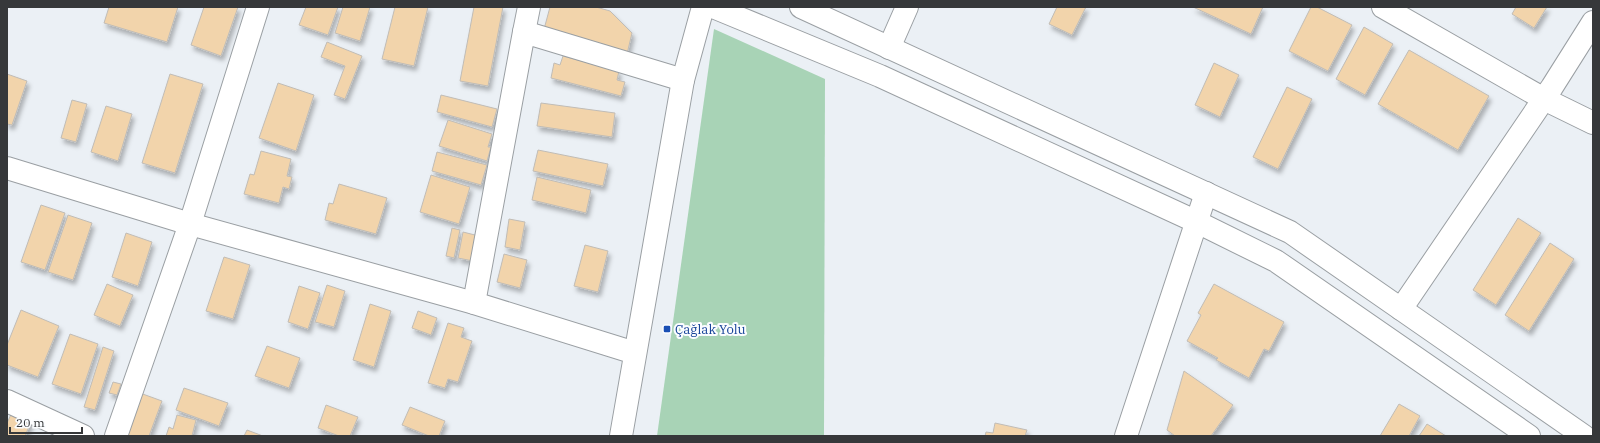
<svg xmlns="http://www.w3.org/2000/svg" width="1600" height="443" font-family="'IBM Plex Serif',serif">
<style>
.green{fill:#a8d3b6}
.building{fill:#f2d4ab;stroke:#c0bcb6;filter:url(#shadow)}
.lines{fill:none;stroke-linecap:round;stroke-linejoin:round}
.minor-casing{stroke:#9a9fa3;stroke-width:24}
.tertiary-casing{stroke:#9a9fa3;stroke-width:24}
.minor{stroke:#fff;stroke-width:22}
.tertiary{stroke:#fff;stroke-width:22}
.transit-dot{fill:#1a4fb4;stroke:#fbfdff;stroke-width:1.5}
.labels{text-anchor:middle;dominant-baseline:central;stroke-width:4;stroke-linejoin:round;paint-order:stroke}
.transit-label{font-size:13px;fill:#164399;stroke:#fbfdff;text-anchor:start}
</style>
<defs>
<filter id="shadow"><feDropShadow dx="2.5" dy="4.5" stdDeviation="2" flood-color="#0004"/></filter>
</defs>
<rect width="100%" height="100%" fill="#ebf0f5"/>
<path class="green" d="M 714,29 L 825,79 L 824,436 L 657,436 Z"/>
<g class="building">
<path d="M 109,7 L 178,7 L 167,42 L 104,23 Z"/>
<path d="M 204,7 L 238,7 L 221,56 L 191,45 Z"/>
<path d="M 306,7 L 338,7 L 328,35 L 299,25 Z"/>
<path d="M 343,7 L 370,7 L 360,41 L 335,33 Z"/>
<path d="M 395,7 L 428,7 L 414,66 L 382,59 Z"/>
<path d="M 474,7 L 503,7 L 488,86 L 460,81 Z"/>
<path d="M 550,7 L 596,7 L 610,11 L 632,33 L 627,54 L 543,33 Z"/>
<path d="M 1057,7 L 1086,7 L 1072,35 L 1049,24 Z"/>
<path d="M 1193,7 L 1263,7 L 1251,34 Z"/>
<path d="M 1311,7 L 1317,7 L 1352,25 L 1328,71 L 1289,51 Z"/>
<path d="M 1516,7 L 1547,7 L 1534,28 L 1512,14 Z"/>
<path d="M 1364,27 L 1393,44 L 1365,95 L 1336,79 Z"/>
<path d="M 327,42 L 362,56 L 345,99 L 334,95 L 345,66 L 321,57 Z"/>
<path d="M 1409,50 L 1489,96 L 1458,150 L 1378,104 Z"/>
<path d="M 563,56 L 619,71 L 617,80 L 625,82 L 621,96 L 551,78 L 554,63 L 560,65 Z"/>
<path d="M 1214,63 L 1239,75 L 1220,117 L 1195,105 Z"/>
<path d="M 7,74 L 27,81 L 12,125 L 7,124 Z"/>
<path d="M 170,74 L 203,84 L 175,173 L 142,163 Z"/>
<path d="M 278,83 L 314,95 L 296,151 L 259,138 Z"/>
<path d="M 1287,87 L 1312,99 L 1278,169 L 1253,157 Z"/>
<path d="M 441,95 L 497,109 L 492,127 L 437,112 Z"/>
<path d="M 72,100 L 87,104 L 76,142 L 61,138 Z"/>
<path d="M 541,103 L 615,113 L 612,137 L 537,126 Z"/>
<path d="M 106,106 L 132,114 L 118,161 L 91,152 Z"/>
<path d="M 448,120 L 492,134 L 488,147 L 491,147 L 487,161 L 439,146 Z"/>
<path d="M 538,150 L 608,164 L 603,186 L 533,171 Z"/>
<path d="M 261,151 L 291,159 L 287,176 L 292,177 L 289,189 L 283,187 L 279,203 L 244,194 L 250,174 L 254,175 Z"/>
<path d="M 437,152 L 487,165 L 481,185 L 432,171 Z"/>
<path d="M 431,175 L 470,187 L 459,224 L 420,212 Z"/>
<path d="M 537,177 L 591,190 L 586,213 L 532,200 Z"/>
<path d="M 339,184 L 387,198 L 376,234 L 325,220 L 329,203 L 333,204 Z"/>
<path d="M 41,205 L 65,213 L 45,270 L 21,262 Z"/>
<path d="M 68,215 L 92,223 L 73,280 L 48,272 Z"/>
<path d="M 1518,218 L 1541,233 L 1496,305 L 1473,290 Z"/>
<path d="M 509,219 L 525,222 L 520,250 L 505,247 Z"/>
<path d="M 452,228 L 460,230 L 454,258 L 446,256 Z"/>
<path d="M 463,232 L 479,236 L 473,261 L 458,258 Z"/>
<path d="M 126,233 L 152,242 L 138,286 L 112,277 Z"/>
<path d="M 1550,243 L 1574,259 L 1529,331 L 1505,315 Z"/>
<path d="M 585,245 L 608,251 L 598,292 L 574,286 Z"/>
<path d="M 504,254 L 527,260 L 520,288 L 497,282 Z"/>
<path d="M 224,257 L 250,265 L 233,319 L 206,311 Z"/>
<path d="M 107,284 L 133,295 L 120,326 L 94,315 Z"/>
<path d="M 1214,284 L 1284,322 L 1269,351 L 1264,349 L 1249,378 L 1216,360 L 1218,358 L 1187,341 L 1201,315 L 1198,313 Z"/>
<path d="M 327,285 L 345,291 L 334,327 L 315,322 Z"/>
<path d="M 299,286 L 320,293 L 308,329 L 288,322 Z"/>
<path d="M 370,304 L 391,311 L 374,367 L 353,360 Z"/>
<path d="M 21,310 L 59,326 L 38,377 L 7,365 L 7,345 Z"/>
<path d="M 418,311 L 437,318 L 431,335 L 412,328 Z"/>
<path d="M 448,323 L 464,328 L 461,337 L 472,341 L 458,382 L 448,379 L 445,388 L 428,383 Z"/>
<path d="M 70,334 L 98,344 L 81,394 L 52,384 Z"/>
<path d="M 267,346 L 300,358 L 289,388 L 255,376 Z"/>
<path d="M 103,347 L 114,351 L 95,410 L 84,407 Z"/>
<path d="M 1184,371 L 1233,405 L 1211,436 L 1175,436 L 1167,430 Z"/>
<path d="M 113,382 L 121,384 L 117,395 L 109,393 Z"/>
<path d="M 184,388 L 228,403 L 219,426 L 176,410 Z"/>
<path d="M 140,393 L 162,401 L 149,436 L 128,436 L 124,435 Z"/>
<path d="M 1399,404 L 1420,416 L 1409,436 L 1380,436 Z"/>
<path d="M 326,405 L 358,417 L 350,436 L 339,436 L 318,428 Z"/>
<path d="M 410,407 L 445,421 L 439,436 L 429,436 L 402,425 Z"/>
<path d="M 14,408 L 33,417 L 25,436 L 7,436 L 7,423 Z"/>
<path d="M 177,415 L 196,420 L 192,436 L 166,436 L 169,427 L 173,429 Z"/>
<path d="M 995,423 L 1027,430 L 1025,436 L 985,436 L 986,432 L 993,433 Z"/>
<path d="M 1427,424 L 1446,436 L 1419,436 Z"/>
<path d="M 247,430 L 263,436 L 244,436 Z"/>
</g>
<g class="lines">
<defs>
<g id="minor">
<path d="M 1383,7 L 1544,99 L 1593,123"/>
<path d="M 524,32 L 529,7"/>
<path d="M 889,48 L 907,7"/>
<path d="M 7,168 L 190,224 L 474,303 L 635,353"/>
<path d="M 474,303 L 524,32 L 683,80"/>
<path d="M 1401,309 L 1552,87 L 1593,22"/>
<path d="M 7,401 L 83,436"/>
<path d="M 116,436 L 190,224 L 258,7"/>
<path d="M 1126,436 L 1206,193"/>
</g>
<g id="tertiary">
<path d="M 713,7 L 880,76 L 1197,222 L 1276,261 L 1529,436"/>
<path d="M 801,7 L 1290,232 L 1584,436"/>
<path d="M 621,436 L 683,80 L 703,7"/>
</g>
</defs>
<use href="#minor" class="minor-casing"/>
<use href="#tertiary" class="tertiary-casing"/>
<use href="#minor" class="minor"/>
<use href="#tertiary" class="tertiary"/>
</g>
<rect class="transit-dot" x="663" y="325" width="8" height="8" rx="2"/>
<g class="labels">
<g class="transit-label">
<text x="675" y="329">Çağlak Yolu</text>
</g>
</g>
<rect width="1600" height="443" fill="none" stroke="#36383a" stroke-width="16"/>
<path d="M10 427v6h72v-6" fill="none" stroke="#36383a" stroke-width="2"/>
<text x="16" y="427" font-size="12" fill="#36383a" stroke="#fbfdff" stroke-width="3" paint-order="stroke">20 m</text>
</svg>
